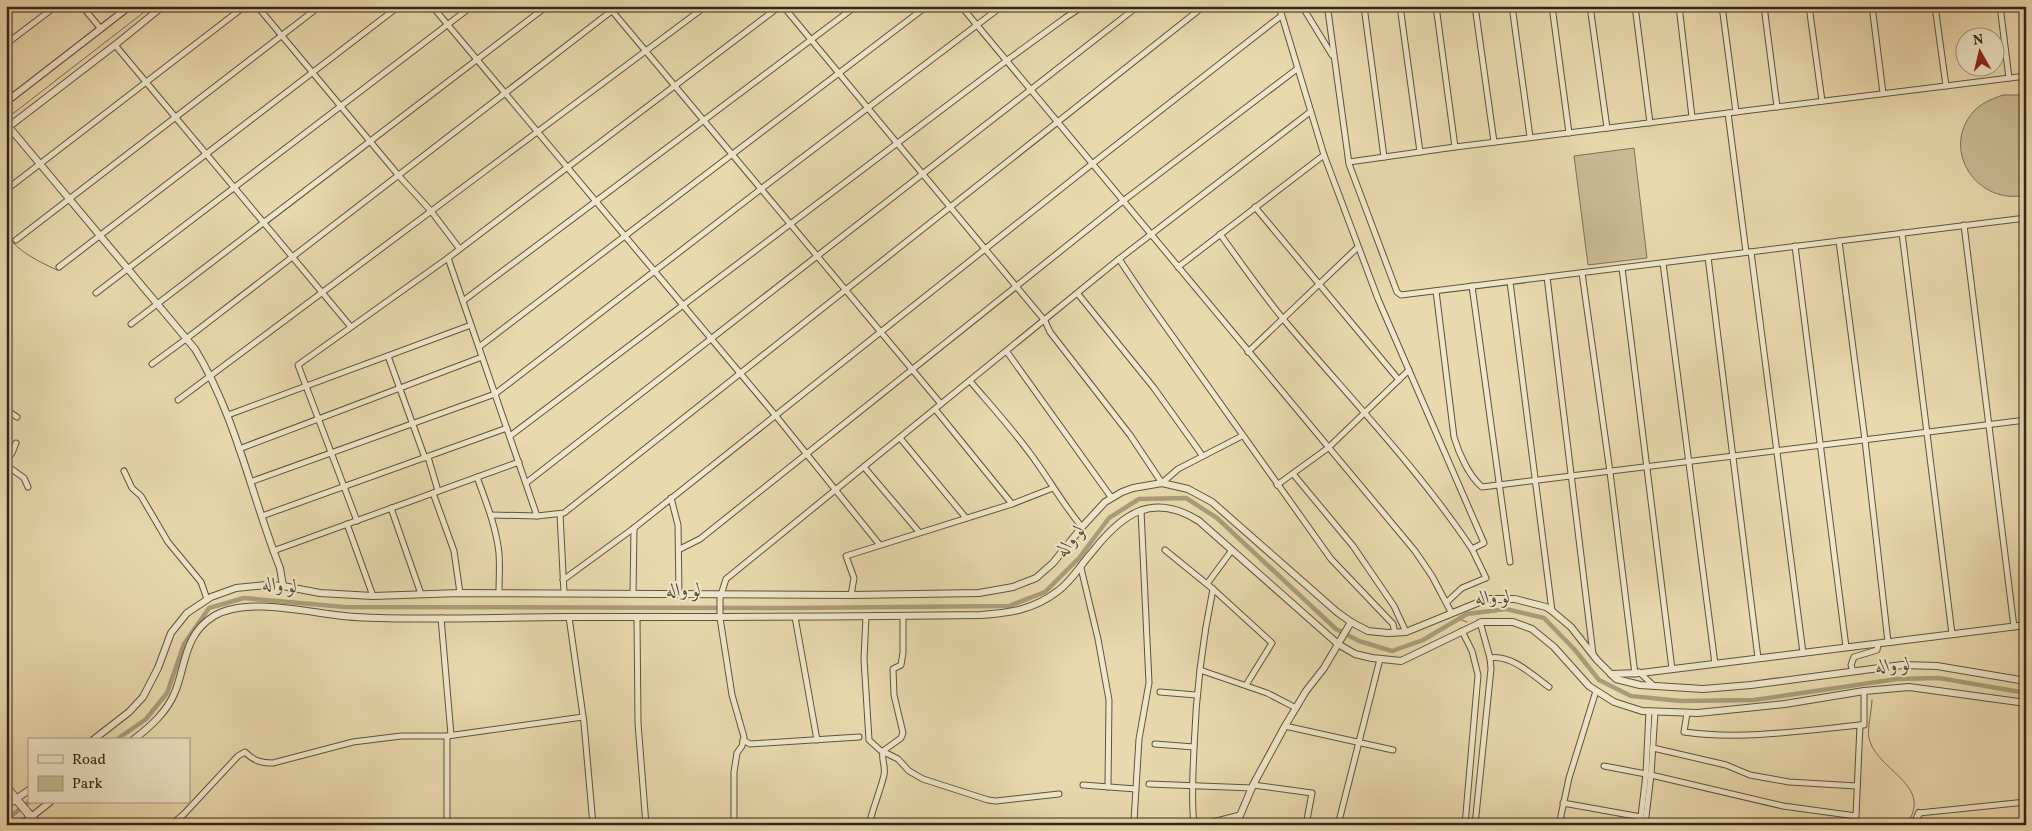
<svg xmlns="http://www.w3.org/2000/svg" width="2032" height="831" font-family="Vollkorn,Amiri,serif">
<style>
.green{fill:#cbbb96;stroke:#7e7058}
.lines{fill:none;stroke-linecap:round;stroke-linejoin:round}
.stream{stroke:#7b6d54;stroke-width:1}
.canal{stroke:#ab9c7c;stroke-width:4.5}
.minor-casing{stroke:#60533e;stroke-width:7}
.tertiary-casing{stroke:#60533e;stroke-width:8}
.secondary-casing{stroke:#322619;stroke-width:9}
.minor{stroke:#f1e6cb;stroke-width:5}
.tertiary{stroke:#f1e6cb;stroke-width:6}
.secondary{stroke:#f1e6cb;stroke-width:8}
.labels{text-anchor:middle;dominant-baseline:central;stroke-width:4;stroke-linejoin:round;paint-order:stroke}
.water-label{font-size:19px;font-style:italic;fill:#564937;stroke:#f1e6cb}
</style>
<rect width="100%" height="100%" fill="#ead9af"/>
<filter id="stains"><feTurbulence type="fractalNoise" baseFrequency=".004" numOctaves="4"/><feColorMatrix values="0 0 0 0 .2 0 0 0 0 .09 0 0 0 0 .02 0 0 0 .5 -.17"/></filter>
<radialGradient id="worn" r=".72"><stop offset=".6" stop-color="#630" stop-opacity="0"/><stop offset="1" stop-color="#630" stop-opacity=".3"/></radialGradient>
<g class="green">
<path d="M 2003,95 L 2020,95 L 2026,96 L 2026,195 C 1978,206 1940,151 1973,112 C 1981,103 1992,99 2003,95 Z"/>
<path d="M 1634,148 L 1647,258 L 1588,265 L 1574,156 Z"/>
</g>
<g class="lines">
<g class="stream">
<path d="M 6,119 L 152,6"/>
<path d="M 6,169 L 8,179 L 6,184"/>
<path d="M 6,234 C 18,252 38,261 57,270"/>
<path d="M 1459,619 L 1467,622"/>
<path d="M 1872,700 C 1872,710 1867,729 1869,738 C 1876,771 1936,785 1906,825"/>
</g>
<g class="canal">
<path d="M 116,740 L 146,719 L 167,693 L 184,644 L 209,608 L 244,598 L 345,607 L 790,608 L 1009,606 L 1045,592 L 1079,558 L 1109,518 L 1139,499 L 1186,498 L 1217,518 L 1336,629 L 1359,641 L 1392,651 L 1423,640 L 1467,614 L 1506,609 L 1544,618 L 1575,650 L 1599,680 L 1631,696 L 1681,701 L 1754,700 L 1897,679 L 1939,678 L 2026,693"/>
<path d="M 6,820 L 29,802"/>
</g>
<defs>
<g id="minor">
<path d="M 82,6 L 101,29"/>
<path d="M 257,6 L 399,176 L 431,211 L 459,248"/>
<path d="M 432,6 L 776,416 L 879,544"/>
<path d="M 608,6 L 941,404"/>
<path d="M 783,6 L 1045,321 L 1050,332 L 1130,435 L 1162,483 L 1178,469 L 1242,436"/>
<path d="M 961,6 L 1415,551 L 1432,576 L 1451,612"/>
<path d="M 1279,6 L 1324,155 L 1378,299 L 1484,543 L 1472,549 L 1486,578 L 1462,588 L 1447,602"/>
<path d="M 1302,6 L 1332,55"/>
<path d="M 1364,6 L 1384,157"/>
<path d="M 1400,6 L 1420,152"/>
<path d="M 1436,6 L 1455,147"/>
<path d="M 1475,6 L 1494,142"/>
<path d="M 1512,6 L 1530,137"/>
<path d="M 1552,6 L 1569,133"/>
<path d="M 1590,6 L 1607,128"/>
<path d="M 1635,6 L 1650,123"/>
<path d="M 1679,6 L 1692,117"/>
<path d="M 1722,6 L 1736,112"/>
<path d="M 1764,6 L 1777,107"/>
<path d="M 1809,6 L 1822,101"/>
<path d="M 1872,6 L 1883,93"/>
<path d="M 1935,6 L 1946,86"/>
<path d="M 2000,6 L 2009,78"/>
<path d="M 1328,11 L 1349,164 L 1397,292 L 1401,295 L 2026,218"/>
<path d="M 6,44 L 56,6"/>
<path d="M 115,45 L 351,327"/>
<path d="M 1728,113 L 1746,252"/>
<path d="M 1349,162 L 1455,147 L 2026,76"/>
<path d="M 6,190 L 245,6"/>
<path d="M 1255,207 L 1399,380"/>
<path d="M 2025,218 L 2026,225"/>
<path d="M 1964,225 L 2014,627"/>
<path d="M 1902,233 L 1952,634"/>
<path d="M 1220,234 C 1241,263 1261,292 1284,320 C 1347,395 1417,467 1472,549"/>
<path d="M 16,240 L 320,6"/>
<path d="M 1839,241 L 1865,440 L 1888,642"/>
<path d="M 1795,246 L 1846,647"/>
<path d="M 1751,252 L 1803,653"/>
<path d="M 1708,257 L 1758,658"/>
<path d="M 448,258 L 537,516"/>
<path d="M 1119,259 L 1141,292 L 1331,559 L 1393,624 L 1395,633"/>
<path d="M 1663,263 L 1715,664"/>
<path d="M 59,267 L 399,6"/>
<path d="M 1178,267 L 1324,155"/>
<path d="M 1622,268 L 1672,669"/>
<path d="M 1582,273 L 1610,472 L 1635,674"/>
<path d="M 1547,277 L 1593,654"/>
<path d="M 1510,282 L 1552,611"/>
<path d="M 1472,286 L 1510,562"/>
<path d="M 1436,291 L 1454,437 C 1459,454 1469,476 1482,487 L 2026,420"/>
<path d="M 96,293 L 472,6"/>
<path d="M 1078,294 L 1154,388 L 1202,455"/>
<path d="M 463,301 L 856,6"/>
<path d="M 131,324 L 547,6"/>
<path d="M 479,347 L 927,6"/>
<path d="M 1007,352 L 1111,497"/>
<path d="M 1248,352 L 1358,247"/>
<path d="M 388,356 L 425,458"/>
<path d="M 152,364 L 186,339 L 618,6"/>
<path d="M 970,381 C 993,408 1017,434 1037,463 C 1052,484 1065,507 1082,527"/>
<path d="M 178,400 L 706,6"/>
<path d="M 935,409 L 1012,504"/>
<path d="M 6,410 L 17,417"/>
<path d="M 228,415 L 471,325"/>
<path d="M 510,436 L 1006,61 L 1065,18 L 1083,6"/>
<path d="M 900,438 L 966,518"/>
<path d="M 239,449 L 482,357"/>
<path d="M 428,457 L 438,491"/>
<path d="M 6,460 L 12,453 L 16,443"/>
<path d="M 6,465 L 24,478 L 28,487"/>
<path d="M 864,467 L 919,532"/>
<path d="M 124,471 L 132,488 L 141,496 L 168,542 L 201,582 L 207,599"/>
<path d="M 1294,475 L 1353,546 L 1394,606 L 1406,632"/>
<path d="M 477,477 C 486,502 496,526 499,553 C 500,566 499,580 499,593"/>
<path d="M 250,482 L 495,394 L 761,189 L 1002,6"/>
<path d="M 526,483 L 1138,6"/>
<path d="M 1277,485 L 1328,448 L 1409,370"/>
<path d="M 433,493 L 454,551 L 460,593"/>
<path d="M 671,498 L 678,525 L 679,594"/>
<path d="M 391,508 L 421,594"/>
<path d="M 560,514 L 564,593"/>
<path d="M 491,515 L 537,516 L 564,513 L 1204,6"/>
<path d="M 262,516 L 507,428"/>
<path d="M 357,521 L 298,365 L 448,258 L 780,6"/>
<path d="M 347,524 L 373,596"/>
<path d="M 680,549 L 700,539 L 1123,201 L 1297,69"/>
<path d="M 1165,550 L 1213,589 L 1272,643 L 1246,685"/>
<path d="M 273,551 L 519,462"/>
<path d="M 1081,568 L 1098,639 L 1109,700 L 1108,787"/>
<path d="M 563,580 L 634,528 L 1092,164 L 1281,16"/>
<path d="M 1207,584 L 1232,550"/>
<path d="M 633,593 L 634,528"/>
<path d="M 851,595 L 854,578 L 846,556 L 1012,504 L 1053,488"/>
<path d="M 866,616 L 864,659 L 869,740 L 880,750 L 898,759 L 909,771 L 923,779 L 988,800 L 996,801 L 1059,794"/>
<path d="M 569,617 L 584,723 L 593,825"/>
<path d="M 795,617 L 817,740"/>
<path d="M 441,618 L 451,735"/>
<path d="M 637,618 L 638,723 L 646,825"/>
<path d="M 1462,631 L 1472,651 L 1478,675 L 1465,825"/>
<path d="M 1490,658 C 1511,654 1534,676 1549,687"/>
<path d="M 1200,670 L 1267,693 L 1296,708"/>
<path d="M 1853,671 L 1851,665 L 1854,657 L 1877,650 L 1878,644"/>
<path d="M 1639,672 L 1654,686"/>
<path d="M 1160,692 L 1196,695"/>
<path d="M 1687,713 L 1684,732 C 1741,740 1802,731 1860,725"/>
<path d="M 1285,726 L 1393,750"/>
<path d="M 447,736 L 447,825"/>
<path d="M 743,740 L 750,744 L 859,737"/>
<path d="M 1155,744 L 1194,747"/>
<path d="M 1653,748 L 1726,765 L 1750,775 L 1789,782 L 1857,786"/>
<path d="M 1604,766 L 1651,775 L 1783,806 L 1856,816 L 1860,725 L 1864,725 L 1864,691"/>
<path d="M 1149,784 L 1252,788"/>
<path d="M 1083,785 L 1136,789"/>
<path d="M 1253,785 L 1312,793 L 1306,825"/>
<path d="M 1563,803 L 1641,817"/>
<path d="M 1919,813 L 2026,802"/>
<path d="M 1643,822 L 1653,825"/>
<path d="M 171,825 L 184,814 L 238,756 L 245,752 C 254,761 261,763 273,763 L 353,742 L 401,736 L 447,736 L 583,717"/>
<path d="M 734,825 L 734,772 L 737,753 L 742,746 L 744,737 L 732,695 L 720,618 L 720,598 L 726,579 L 1119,259 L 1310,112"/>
<path d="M 869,825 C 873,807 880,792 884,775 C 886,767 881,759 883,751 L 901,738 L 903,733 L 894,695 L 893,669 L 901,665 L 903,653 L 903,616"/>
<path d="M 1127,825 L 1134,821 L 1139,739 L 1149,683 L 1141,510"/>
<path d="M 1194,825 C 1191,799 1193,774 1194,748 C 1196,694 1202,642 1213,589"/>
<path d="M 1201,825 L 1240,815"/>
<path d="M 1338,825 L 1380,659"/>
<path d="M 1475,825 L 1491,669 L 1490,658 L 1480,622"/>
<path d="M 1559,825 L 1569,778 L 1596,691"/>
<path d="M 1640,825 L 1646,774 L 1649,711"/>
<path d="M 1645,825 L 1651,775 L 1655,712"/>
</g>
<g id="tertiary">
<path d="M 6,102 L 130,6"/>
<path d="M 9,127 L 195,349 C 236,416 251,495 280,568 L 283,586"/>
<path d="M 7,128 L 115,45 L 163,6"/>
<path d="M 1611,674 L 1641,673 L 2026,625"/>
<path d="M 93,740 L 129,712 L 143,697 L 158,668 L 171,633 L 187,613 L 211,597 L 236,588 L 266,585 L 283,586 L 320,593 L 373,596 L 460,593 L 851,595 L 979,593 L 1013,587 L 1036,578 L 1053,563 L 1082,527 L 1105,502 L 1122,492 L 1133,488 L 1162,483 L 1188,489 L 1212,502 L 1337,612 L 1351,622 L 1368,631 L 1388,633 L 1406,632 L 1487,599 L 1515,599 L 1546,607 L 1552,611 L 1571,627 L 1597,660 L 1616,679 L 1640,685 L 1703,689 L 1751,685 L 1902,665 L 1937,666 L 2026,681"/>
<path d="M 133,740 C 150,727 167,712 175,692 C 186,665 184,634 214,616 C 249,595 316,615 355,617 C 426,621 497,617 568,617 C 705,617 843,617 980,615 C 1010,613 1033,610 1058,591 C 1073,580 1081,564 1093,551 C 1123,513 1153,492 1199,521 L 1338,644 L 1355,654 L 1372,658 L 1401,661 L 1482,622 L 1513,622 L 1532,629 L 1554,647 L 1589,686 L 1614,702 L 1642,711 L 1698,713 L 1785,704 L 1864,691 L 1909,687 L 2026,703"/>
<path d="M 6,806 L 29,790"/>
<path d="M 21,825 L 50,802"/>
<path d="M 1236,825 L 1253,785 L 1285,726 L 1306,691 L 1324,668 L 1351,622"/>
<path d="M 1914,825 L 1919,813"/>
</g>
<path id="secondary" d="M 6,787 L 38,825"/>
</defs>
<use href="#minor" class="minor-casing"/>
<use href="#tertiary" class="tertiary-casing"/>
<use href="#secondary" class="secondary-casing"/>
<use href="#minor" class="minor"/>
<use href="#tertiary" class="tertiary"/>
<use href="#secondary" class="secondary"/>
</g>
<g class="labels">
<g class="water-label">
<text transform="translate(1071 541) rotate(-51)">لو واله</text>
<text transform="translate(280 586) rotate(5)">لو واله</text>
<text x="684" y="591">لو واله</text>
<text transform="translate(1493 598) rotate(-2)">لو واله</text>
<text transform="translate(1893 666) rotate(-5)">لو واله</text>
</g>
</g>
<rect width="2032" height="831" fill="none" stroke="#ead9af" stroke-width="25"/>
<rect x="8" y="8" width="2017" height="816" fill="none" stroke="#322619" stroke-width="2.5"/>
<rect x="12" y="12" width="2007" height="806" fill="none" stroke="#322619"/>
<rect x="28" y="738" width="162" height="65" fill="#f1e6cb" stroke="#a59984"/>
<rect x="38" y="755" width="25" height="8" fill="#f1e6cb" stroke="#a59984"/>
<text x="72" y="764" font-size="15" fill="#322619">Road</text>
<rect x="38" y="776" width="25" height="15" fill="#cbbb96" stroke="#a59984"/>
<text x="72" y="788" font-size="15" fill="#322619">Park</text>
<g transform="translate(1980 52) rotate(352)"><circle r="24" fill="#f1e6cb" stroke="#a59984"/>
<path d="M0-4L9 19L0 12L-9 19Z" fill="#8f2418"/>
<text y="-8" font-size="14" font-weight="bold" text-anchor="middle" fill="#322619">N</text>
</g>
<rect width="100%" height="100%" filter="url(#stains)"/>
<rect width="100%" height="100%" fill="url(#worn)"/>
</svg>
